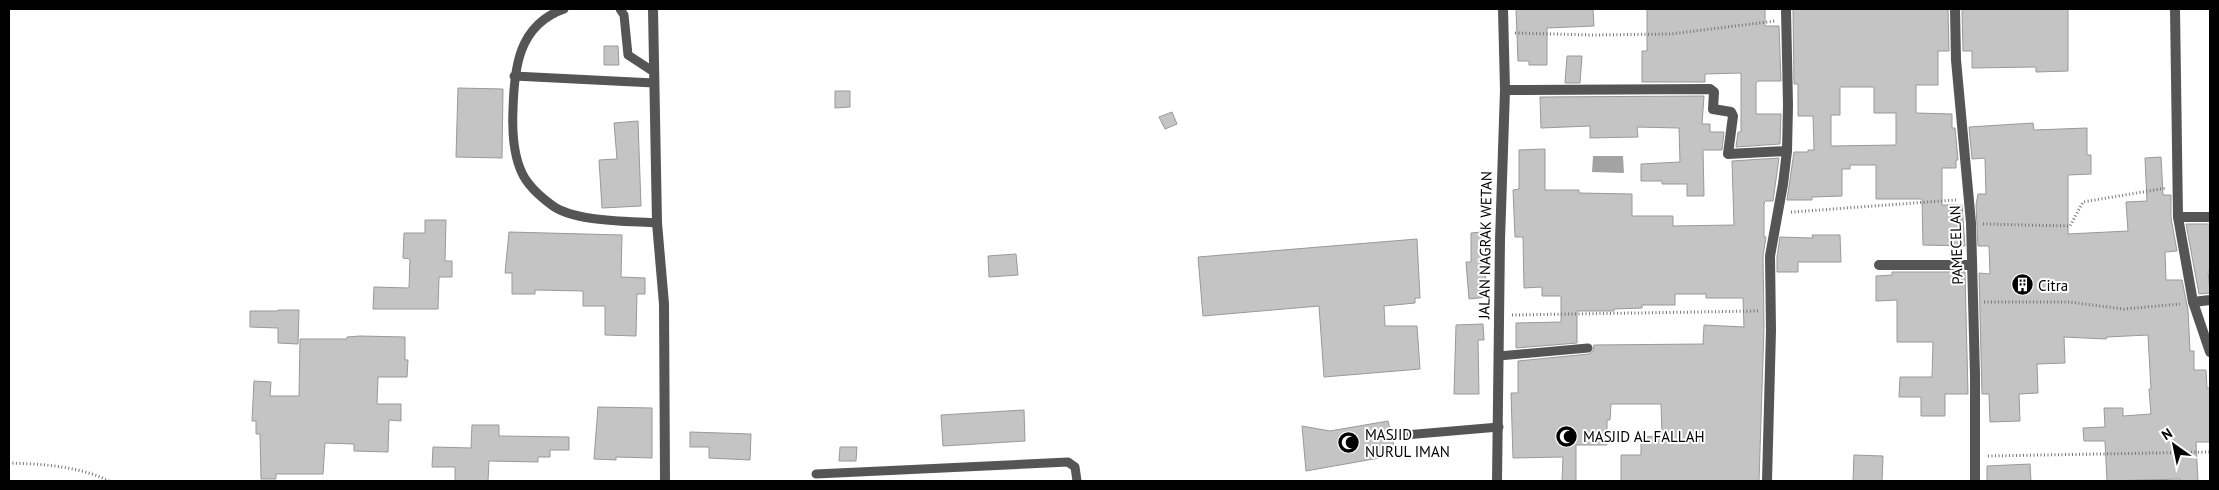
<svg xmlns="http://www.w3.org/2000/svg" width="2219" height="490" font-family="'PT Sans',sans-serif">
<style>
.water{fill:#a3a3a3}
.building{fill:#c4c4c4;stroke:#999;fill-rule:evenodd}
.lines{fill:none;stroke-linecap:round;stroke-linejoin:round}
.path{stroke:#777;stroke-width:3;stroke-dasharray:1 2.5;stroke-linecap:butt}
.service{stroke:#555;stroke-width:9}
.minor{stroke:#555;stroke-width:10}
.labels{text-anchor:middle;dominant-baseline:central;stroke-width:4;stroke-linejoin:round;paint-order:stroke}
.street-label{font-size:15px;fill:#000;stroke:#fff}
.poi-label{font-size:15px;fill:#000;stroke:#fff;text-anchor:start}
</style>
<rect width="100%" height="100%" fill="#fff"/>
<path class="water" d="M 1593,156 L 1623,156 L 1624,173 L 1592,172 Z"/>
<g class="building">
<path d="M 1516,9 L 1593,9 L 1594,26 L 1547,28 L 1547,65 L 1529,65 L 1529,61 L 1518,61 Z"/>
<path d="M 1647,9 L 1765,9 L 1765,26 L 1779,26 L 1781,81 L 1758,81 L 1756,83 L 1756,114 L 1781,114 L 1780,144 L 1736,147 L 1738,132 L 1741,132 L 1741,73 L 1705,74 L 1705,82 L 1642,82 L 1642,51 L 1647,51 Z"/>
<path d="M 1793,9 L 1948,9 L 1949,51 L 1938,51 L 1938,85 L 1916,85 L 1916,113 L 1952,114 L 1952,128 L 1955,128 L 1958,160 L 1956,160 L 1956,168 L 1942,168 L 1942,205 L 1962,205 L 1965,246 L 1923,245 L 1922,199 L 1876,199 L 1876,165 L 1850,165 L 1850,169 L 1842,169 L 1842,196 L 1812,197 L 1812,200 L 1787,200 L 1794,152 L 1808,152 L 1808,150 L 1814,150 L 1813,116 L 1798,116 L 1798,84 L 1794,84 ZM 1840,87 L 1874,87 L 1874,113 L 1896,113 L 1896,145 L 1831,146 L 1831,115 L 1840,115 Z"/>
<path d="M 1962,9 L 2068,9 L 2068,71 L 2036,72 L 2036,67 L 1972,68 L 1972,51 L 1963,51 Z"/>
<path d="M 604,46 L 618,46 L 619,65 L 604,65 Z"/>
<path d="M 1567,56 L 1582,56 L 1580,83 L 1565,83 Z"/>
<path d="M 458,88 L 503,89 L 502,158 L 456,157 Z"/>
<path d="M 835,91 L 850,91 L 850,107 L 835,108 Z"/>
<path d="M 1704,96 L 1702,124 L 1710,124 L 1710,132 L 1724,132 L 1722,150 L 1703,150 L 1704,196 L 1687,196 L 1687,184 L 1662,184 L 1662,181 L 1641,181 L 1641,164 L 1680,162 L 1679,128 L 1637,127 L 1638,137 L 1590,138 L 1590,126 L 1541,128 L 1540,97 Z"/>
<path d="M 1172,112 L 1177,124 L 1165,129 L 1159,117 Z"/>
<path d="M 638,121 L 641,206 L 602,208 L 599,160 L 617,159 L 614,123 Z"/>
<path d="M 2033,123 L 2034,130 L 2087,128 L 2087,155 L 2091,155 L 2091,174 L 2068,175 L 2068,234 L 2128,231 L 2126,202 L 2147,201 L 2145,158 L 2161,157 L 2163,195 L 2171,195 L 2171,218 L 2177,251 L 2165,252 L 2166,280 L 2182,280 L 2188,310 L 2190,351 L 2194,351 L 2194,370 L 2206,370 L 2207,388 L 2210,388 L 2210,442 L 2196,442 L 2198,481 L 2180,481 L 2180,479 L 2107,481 L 2105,441 L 2084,441 L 2083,428 L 2105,427 L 2104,408 L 2123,408 L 2123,416 L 2151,414 L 2149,389 L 2151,389 L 2148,335 L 2107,337 L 2106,339 L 2064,337 L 2065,363 L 2037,364 L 2038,393 L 2019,394 L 2020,421 L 1990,422 L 1989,394 L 1982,394 L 1979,273 L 1990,274 L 1989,246 L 1978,246 L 1976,205 L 1978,194 L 1986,194 L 1985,158 L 1972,159 L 1969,127 Z"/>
<path d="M 1545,149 L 1545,190 L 1579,190 L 1579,193 L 1632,194 L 1632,216 L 1673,216 L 1673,226 L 1734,225 L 1732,161 L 1779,158 L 1773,201 L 1765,201 L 1764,204 L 1764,237 L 1766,237 L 1763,256 L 1764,327 L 1759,481 L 1621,481 L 1621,455 L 1641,455 L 1641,437 L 1662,436 L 1661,404 L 1611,404 L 1610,420 L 1607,420 L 1607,445 L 1576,445 L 1576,481 L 1562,481 L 1563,457 L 1513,458 L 1511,393 L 1518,393 L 1518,361 L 1589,354 L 1593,351 L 1594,345 L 1703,344 L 1704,325 L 1744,327 L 1743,298 L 1706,298 L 1706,294 L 1675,294 L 1675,305 L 1642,305 L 1642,308 L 1614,309 L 1614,311 L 1577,311 L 1577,343 L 1516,348 L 1516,323 L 1561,322 L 1561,296 L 1542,296 L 1542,287 L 1524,288 L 1523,237 L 1515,237 L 1513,190 L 1519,189 L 1519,150 Z"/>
<path d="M 425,220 L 446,220 L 445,261 L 452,261 L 452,277 L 439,277 L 438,309 L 373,309 L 374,287 L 409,288 L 410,259 L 403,258 L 404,233 L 425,233 Z"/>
<path d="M 2186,224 L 2210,224 L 2210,271 L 2208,271 L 2210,293 L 2199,294 Z"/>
<path d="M 509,232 L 622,235 L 621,277 L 645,278 L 645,294 L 637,294 L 636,336 L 605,335 L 605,306 L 583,306 L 583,291 L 535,290 L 535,294 L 512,294 L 512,273 L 505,273 Z"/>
<path d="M 1482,232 L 1482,236 L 1486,236 L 1487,258 L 1484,258 L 1487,297 L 1469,299 L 1466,262 L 1471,262 L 1471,233 Z"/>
<path d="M 1812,235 L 1840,235 L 1841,262 L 1798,262 L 1798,272 L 1777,272 L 1777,257 L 1780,237 L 1813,238 Z"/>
<path d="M 1417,239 L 1420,298 L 1415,298 L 1415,303 L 1384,306 L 1385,326 L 1417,326 L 1420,369 L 1324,377 L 1319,306 L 1203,316 L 1198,257 Z"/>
<path d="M 1016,254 L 1018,275 L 989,277 L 988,256 Z"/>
<path d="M 1892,272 L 1965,272 L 1968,394 L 1945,394 L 1945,416 L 1921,416 L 1921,397 L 1899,397 L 1900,377 L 1932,377 L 1933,342 L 1897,342 L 1897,300 L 1876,301 L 1876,276 L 1892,275 Z"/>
<path d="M 278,310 L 299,310 L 298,344 L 278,343 L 278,328 L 250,327 L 250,311 L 278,311 Z"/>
<path d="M 1483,324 L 1484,340 L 1478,340 L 1479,394 L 1454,394 L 1456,325 Z"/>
<path d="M 360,336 L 405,337 L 405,360 L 408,360 L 407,377 L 378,377 L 377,404 L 401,404 L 401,421 L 389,420 L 388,452 L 354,451 L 354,444 L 325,443 L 323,474 L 276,474 L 276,479 L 261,479 L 260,434 L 256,434 L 256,421 L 252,421 L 254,381 L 271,382 L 270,396 L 299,396 L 300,339 L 347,339 L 347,337 Z"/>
<path d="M 598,407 L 652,408 L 652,458 L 616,457 L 616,460 L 594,459 Z"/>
<path d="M 1024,410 L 1025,441 L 943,446 L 941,415 Z"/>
<path d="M 1388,421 L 1396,455 L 1306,471 L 1302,426 L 1330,431 Z"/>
<path d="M 472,425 L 499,425 L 499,436 L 569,437 L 569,450 L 550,450 L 550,457 L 538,457 L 538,462 L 489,461 L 488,481 L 455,481 L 455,467 L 432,467 L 433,447 L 471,448 Z"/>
<path d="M 690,432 L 751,434 L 750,460 L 709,458 L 709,447 L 690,447 Z"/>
<path d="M 840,447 L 857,447 L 856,461 L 839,461 Z"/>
<path d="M 1854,455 L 1883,456 L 1882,481 L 1853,481 Z"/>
<path d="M 2030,464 L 2031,481 L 1987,481 L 1987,466 Z"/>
</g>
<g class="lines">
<g class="path">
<path d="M 1515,33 L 1592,35 L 1671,34 L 1775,21"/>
<path d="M 1791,212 L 1956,200"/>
<path d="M 1983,224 L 2070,226 L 2083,202 L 2166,188"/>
<path d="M 1984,302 L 2069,302 L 2124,309 L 2180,304"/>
<path d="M 1512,315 L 1758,311"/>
<path d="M 1988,456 L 2210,452"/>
<path d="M 9,463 C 42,464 79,466 109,481"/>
</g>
<g class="service">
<path d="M 564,9 C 518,25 514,69 513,110 C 512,132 513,154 522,173 C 528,186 542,198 553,206 C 576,222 629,221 657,223"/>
<path d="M 620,9 L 624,15 L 628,55 L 654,72"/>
<path d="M 514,76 L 654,83"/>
<path d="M 1499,356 L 1588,348"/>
<path d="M 1405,435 L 1499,427"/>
<path d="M 816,474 L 1068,462 L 1075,467 L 1077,481"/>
</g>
<g class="minor">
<path d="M 653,9 L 657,223 L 664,304 L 665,481"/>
<path d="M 1955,9 L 1956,60 L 1971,223 L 1975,375 L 1975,481"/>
<path d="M 2175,9 L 2178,217 L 2193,302 L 2210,352"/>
<path d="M 1505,90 L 1710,89 L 1714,92 L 1713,109 L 1731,112 L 1733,116 L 1728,154 L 1787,151"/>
<path d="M 2178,217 L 2210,217"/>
<path d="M 1879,265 L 1972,265"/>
<path d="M 2193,302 L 2210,300"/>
<path d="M 1497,481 L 1500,240 L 1505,90 L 1503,9"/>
<path d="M 1767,481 L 1771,330 L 1770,256 L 1783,184 L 1787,151 L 1788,105 L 1786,9"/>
</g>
</g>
<defs>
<symbol id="building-disc" viewBox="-11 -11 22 22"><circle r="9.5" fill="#000" stroke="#fff"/><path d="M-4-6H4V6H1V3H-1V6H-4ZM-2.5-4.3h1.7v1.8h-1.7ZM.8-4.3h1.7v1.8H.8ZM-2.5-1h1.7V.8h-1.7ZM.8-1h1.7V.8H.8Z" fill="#fff"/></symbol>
<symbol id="mosque-disc" viewBox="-11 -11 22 22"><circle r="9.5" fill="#000" stroke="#fff"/><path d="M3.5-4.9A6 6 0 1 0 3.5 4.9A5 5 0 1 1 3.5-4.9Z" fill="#fff"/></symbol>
</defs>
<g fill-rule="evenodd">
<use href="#building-disc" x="2010" y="272" width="25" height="25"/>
<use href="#mosque-disc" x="1554" y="424" width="25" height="25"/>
<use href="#mosque-disc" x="1336" y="430" width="25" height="25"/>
</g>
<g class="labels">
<g class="street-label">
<text transform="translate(1485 245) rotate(-89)">JALAN NAGRAK WETAN</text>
<text transform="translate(1956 245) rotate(-92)">PAMECELAN</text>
</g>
<g class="poi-label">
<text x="2038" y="285">Citra</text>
<text x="1365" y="434">MASJID<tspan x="1365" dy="17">NURUL IMAN</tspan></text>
<text x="1583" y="436">MASJID AL FALLAH</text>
</g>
</g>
<rect width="2219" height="490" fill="none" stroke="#000000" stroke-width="20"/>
<g transform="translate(2174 445) rotate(327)" stroke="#ffffff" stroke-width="4" paint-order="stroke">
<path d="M0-4L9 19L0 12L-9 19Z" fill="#000000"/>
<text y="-8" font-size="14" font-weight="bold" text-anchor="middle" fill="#000000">N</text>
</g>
</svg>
